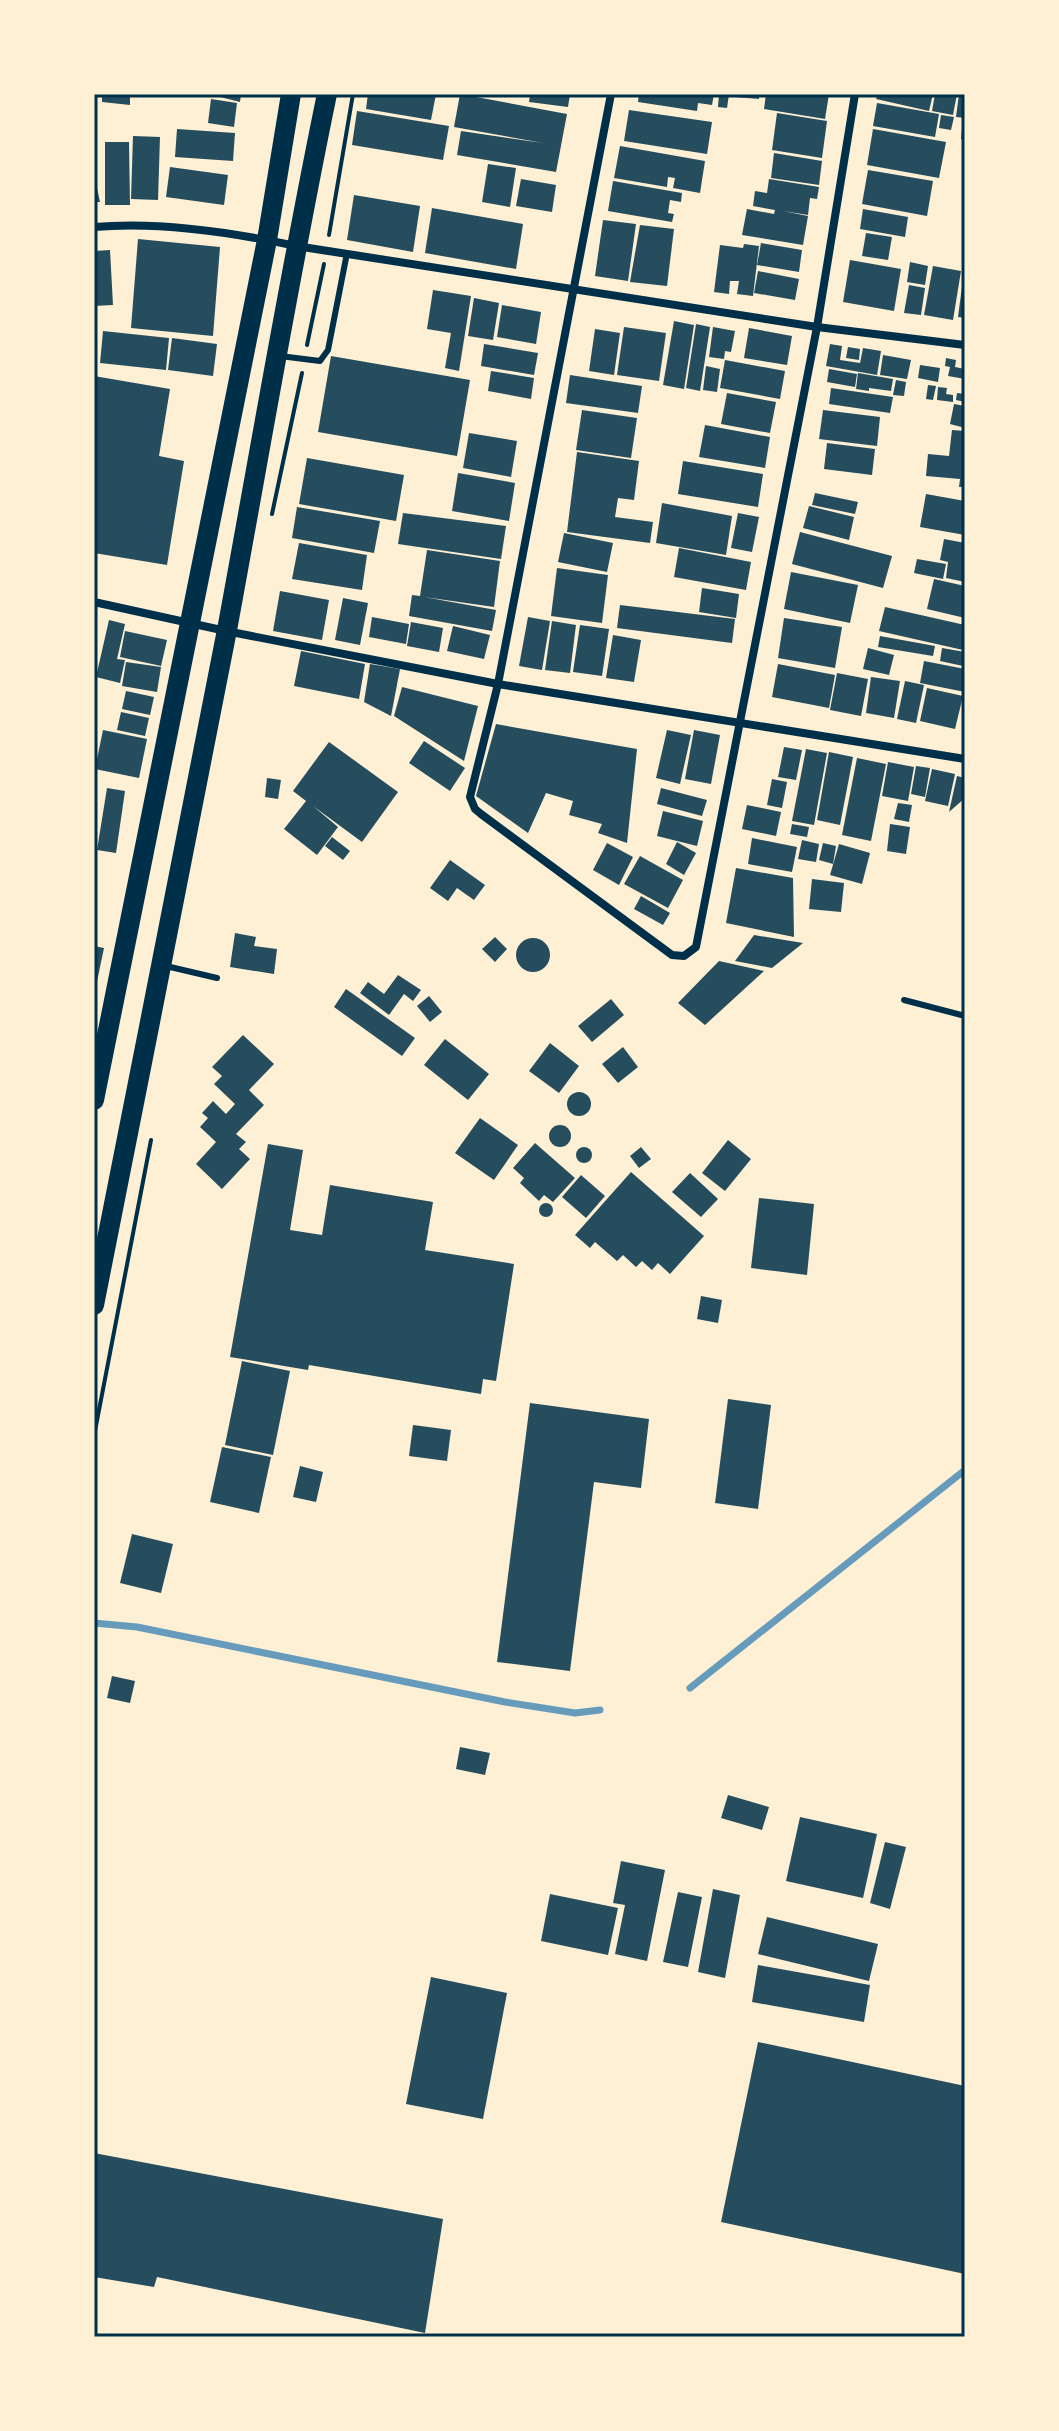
<svg xmlns="http://www.w3.org/2000/svg" width="1059" height="2431" font-family="'Varela Round',sans-serif">
<style>
.lines{fill:none;stroke-linecap:round;stroke-linejoin:round}
.stream{stroke:#669bbc;stroke-width:7}
.building{fill:#264d5e}
.path{stroke:#003049;stroke-width:4}
.service{stroke:#003049;stroke-width:6}
.minor{stroke:#003049;stroke-width:8}
.trunk{stroke:#003049;stroke-width:20}
.neatline{fill:none;stroke:#003049;stroke-width:3}
</style>
<rect width="100%" height="100%" fill="#fdf0d5"/>
<g class="lines">
<g class="stream">
<path d="M 94,1623 L 137,1627 L 505,1702 L 575,1713 L 600,1710"/>
<path d="M 690,1688 L 965,1470"/>
</g>
</g>
<g class="building">
<path d="M 102,94 L 130,94 L 130,105 L 102,102 Z"/>
<path d="M 208,94 L 241,94 L 240,102 Z"/>
<path d="M 368,94 L 436,94 L 431,120 L 366,109 Z"/>
<path d="M 460,94 L 567,114 L 556,172 L 457,155 L 461,131 L 543,143 L 454,127 Z"/>
<path d="M 530,94 L 570,94 L 568,107 L 529,102 Z"/>
<path d="M 639,94 L 714,94 L 712,105 L 698,103 L 697,111 L 638,102 Z"/>
<path d="M 719,94 L 729,94 L 727,108 L 718,107 Z"/>
<path d="M 735,94 L 759,94 L 759,99 L 735,97 Z"/>
<path d="M 766,94 L 829,94 L 825,119 L 764,109 Z"/>
<path d="M 878,94 L 933,94 L 929,111 L 876,99 Z"/>
<path d="M 935,94 L 957,94 L 953,115 L 932,111 Z"/>
<path d="M 959,94 L 965,94 L 965,118 L 956,117 Z"/>
<path d="M 211,99 L 237,103 L 234,127 L 208,123 Z"/>
<path d="M 877,103 L 939,114 L 935,137 L 873,126 Z"/>
<path d="M 629,110 L 712,122 L 707,154 L 624,141 Z"/>
<path d="M 357,111 L 449,126 L 443,160 L 352,145 Z"/>
<path d="M 777,113 L 827,121 L 822,158 L 772,150 Z"/>
<path d="M 941,115 L 954,117 L 951,130 L 939,128 Z"/>
<path d="M 963,118 L 965,118 L 965,140 L 961,139 Z"/>
<path d="M 177,129 L 235,133 L 233,161 L 175,157 Z"/>
<path d="M 873,129 L 946,142 L 939,178 L 867,165 Z"/>
<path d="M 133,136 L 160,137 L 158,200 L 131,199 Z"/>
<path d="M 105,142 L 129,142 L 130,205 L 105,205 Z"/>
<path d="M 620,146 L 705,161 L 700,193 L 673,188 L 675,178 L 668,177 L 667,187 L 614,178 Z"/>
<path d="M 774,153 L 822,161 L 819,185 L 771,178 Z"/>
<path d="M 488,164 L 516,168 L 510,207 L 482,202 Z"/>
<path d="M 170,167 L 228,175 L 224,205 L 166,197 Z"/>
<path d="M 868,170 L 933,181 L 927,216 L 862,204 Z"/>
<path d="M 94,174 L 100,202 L 94,202 Z"/>
<path d="M 521,179 L 556,185 L 552,212 L 516,206 Z"/>
<path d="M 769,179 L 819,187 L 817,199 L 810,198 L 808,215 L 783,211 L 808,216 L 803,245 L 742,235 L 747,209 L 774,214 L 775,210 L 753,206 L 755,191 L 767,193 Z"/>
<path d="M 613,181 L 682,193 L 681,202 L 670,200 L 668,213 L 674,214 L 672,222 L 608,211 Z"/>
<path d="M 354,195 L 420,206 L 413,252 L 347,240 Z"/>
<path d="M 432,208 L 523,224 L 516,269 L 425,253 Z"/>
<path d="M 863,209 L 908,217 L 905,237 L 860,229 Z"/>
<path d="M 603,220 L 636,224 L 628,281 L 595,276 Z"/>
<path d="M 640,225 L 674,229 L 667,286 L 630,282 Z"/>
<path d="M 866,233 L 892,237 L 888,260 L 862,256 Z"/>
<path d="M 138,239 L 220,247 L 213,336 L 131,328 Z"/>
<path d="M 761,243 L 802,250 L 799,272 L 757,265 Z"/>
<path d="M 744,244 L 759,246 L 753,296 L 737,294 L 739,281 L 730,281 L 729,294 L 714,292 L 720,245 L 743,248 Z"/>
<path d="M 110,250 L 113,305 L 94,306 L 94,251 Z"/>
<path d="M 850,260 L 901,269 L 894,311 L 843,302 Z"/>
<path d="M 910,262 L 928,266 L 925,285 L 907,282 Z"/>
<path d="M 933,266 L 961,271 L 953,320 L 924,315 Z"/>
<path d="M 758,271 L 799,279 L 795,300 L 754,293 Z"/>
<path d="M 963,279 L 965,279 L 965,318 L 958,317 Z"/>
<path d="M 909,285 L 925,288 L 921,315 L 904,313 Z"/>
<path d="M 433,290 L 471,296 L 459,371 L 445,368 L 451,333 L 427,329 Z"/>
<path d="M 474,298 L 499,303 L 493,340 L 468,336 Z"/>
<path d="M 502,305 L 541,312 L 536,344 L 497,337 Z"/>
<path d="M 674,321 L 694,325 L 684,389 L 663,385 Z"/>
<path d="M 696,324 L 710,327 L 700,391 L 686,388 Z"/>
<path d="M 624,327 L 666,333 L 659,381 L 617,375 Z"/>
<path d="M 713,327 L 735,331 L 731,352 L 725,351 L 724,359 L 709,357 Z"/>
<path d="M 749,328 L 792,336 L 787,365 L 744,358 Z"/>
<path d="M 595,329 L 620,333 L 614,375 L 589,371 Z"/>
<path d="M 103,331 L 169,338 L 166,370 L 100,363 Z"/>
<path d="M 172,338 L 217,344 L 213,376 L 168,370 Z"/>
<path d="M 484,344 L 538,353 L 534,375 L 481,366 Z"/>
<path d="M 830,344 L 842,346 L 840,360 L 860,363 L 863,348 L 881,351 L 877,375 L 826,366 Z"/>
<path d="M 848,347 L 860,349 L 859,360 L 846,358 Z"/>
<path d="M 883,355 L 911,360 L 907,379 L 880,375 Z"/>
<path d="M 331,356 L 470,380 L 457,456 L 318,432 Z"/>
<path d="M 946,358 L 956,360 L 955,367 L 965,369 L 965,379 L 948,376 L 950,367 L 945,366 Z"/>
<path d="M 725,360 L 785,371 L 780,399 L 720,388 Z"/>
<path d="M 920,365 L 940,368 L 938,382 L 918,378 Z"/>
<path d="M 706,366 L 720,369 L 717,392 L 703,390 Z"/>
<path d="M 829,369 L 857,374 L 855,387 L 827,382 Z"/>
<path d="M 491,371 L 534,378 L 531,399 L 488,391 Z"/>
<path d="M 858,373 L 893,379 L 891,391 L 869,388 L 869,391 L 856,389 Z"/>
<path d="M 570,375 L 642,386 L 638,413 L 566,403 Z"/>
<path d="M 94,376 L 170,389 L 159,456 L 184,461 L 167,565 L 94,553 Z"/>
<path d="M 896,380 L 906,382 L 904,396 L 893,395 Z"/>
<path d="M 928,385 L 936,386 L 933,400 L 926,399 Z"/>
<path d="M 938,387 L 947,388 L 946,394 L 953,395 L 953,402 L 937,400 Z"/>
<path d="M 831,388 L 893,397 L 890,413 L 829,404 Z"/>
<path d="M 727,393 L 776,402 L 770,433 L 721,424 Z"/>
<path d="M 957,393 L 965,394 L 965,402 L 956,400 Z"/>
<path d="M 954,404 L 965,406 L 965,428 L 950,424 Z"/>
<path d="M 582,410 L 637,418 L 631,458 L 576,450 Z"/>
<path d="M 823,410 L 880,417 L 877,446 L 819,439 Z"/>
<path d="M 705,425 L 770,437 L 765,468 L 699,457 Z"/>
<path d="M 952,430 L 965,431 L 965,487 L 959,487 L 960,479 L 926,476 L 928,454 L 949,456 Z"/>
<path d="M 469,433 L 517,441 L 511,477 L 463,468 Z"/>
<path d="M 827,443 L 875,449 L 872,475 L 824,469 Z"/>
<path d="M 577,452 L 639,461 L 634,500 L 618,498 L 615,517 L 653,522 L 650,543 L 567,532 Z"/>
<path d="M 307,458 L 404,475 L 396,521 L 299,504 Z"/>
<path d="M 683,461 L 763,474 L 758,507 L 678,494 Z"/>
<path d="M 458,473 L 515,483 L 509,521 L 452,511 Z"/>
<path d="M 815,493 L 858,502 L 855,514 L 812,505 Z"/>
<path d="M 926,494 L 965,501 L 965,535 L 920,527 Z"/>
<path d="M 662,503 L 732,516 L 726,555 L 656,543 Z"/>
<path d="M 809,506 L 854,517 L 849,540 L 803,528 Z"/>
<path d="M 297,507 L 380,521 L 374,553 L 292,538 Z"/>
<path d="M 403,513 L 506,526 L 501,559 L 398,544 Z"/>
<path d="M 738,513 L 759,517 L 752,552 L 731,548 Z"/>
<path d="M 800,532 L 892,556 L 883,588 L 792,564 Z"/>
<path d="M 564,533 L 613,543 L 607,572 L 558,562 Z"/>
<path d="M 944,539 L 965,543 L 965,582 L 946,578 L 948,562 L 940,560 Z"/>
<path d="M 299,543 L 367,555 L 362,590 L 292,579 Z"/>
<path d="M 679,548 L 751,562 L 746,590 L 674,577 Z"/>
<path d="M 427,550 L 500,561 L 494,607 L 424,597 L 496,610 L 492,631 L 409,616 L 412,595 L 420,596 Z"/>
<path d="M 917,559 L 946,564 L 943,579 L 914,573 Z"/>
<path d="M 557,568 L 608,575 L 602,623 L 551,616 Z"/>
<path d="M 791,572 L 858,585 L 850,623 L 784,609 Z"/>
<path d="M 934,579 L 965,586 L 965,618 L 927,609 Z"/>
<path d="M 702,588 L 739,594 L 736,618 L 699,612 Z"/>
<path d="M 280,591 L 329,600 L 322,640 L 273,631 Z"/>
<path d="M 343,598 L 368,603 L 360,645 L 335,640 Z"/>
<path d="M 620,605 L 735,619 L 732,643 L 617,628 Z"/>
<path d="M 885,607 L 965,625 L 963,650 L 879,631 Z"/>
<path d="M 372,617 L 409,624 L 406,644 L 369,637 Z"/>
<path d="M 528,617 L 550,621 L 542,670 L 519,666 Z"/>
<path d="M 784,618 L 842,627 L 835,668 L 778,658 Z"/>
<path d="M 109,620 L 125,624 L 117,659 L 125,660 L 120,683 L 96,677 Z"/>
<path d="M 552,621 L 576,625 L 570,673 L 545,670 Z"/>
<path d="M 411,622 L 443,628 L 439,652 L 407,646 Z"/>
<path d="M 580,625 L 609,629 L 602,676 L 573,672 Z"/>
<path d="M 453,626 L 490,635 L 484,659 L 447,651 Z"/>
<path d="M 125,631 L 167,640 L 161,666 L 120,657 Z"/>
<path d="M 613,635 L 641,640 L 634,682 L 606,678 Z"/>
<path d="M 880,636 L 935,646 L 933,656 L 878,647 Z"/>
<path d="M 868,648 L 894,655 L 889,675 L 863,669 Z"/>
<path d="M 942,648 L 965,652 L 963,666 L 940,661 Z"/>
<path d="M 301,651 L 365,664 L 359,699 L 294,686 Z"/>
<path d="M 924,661 L 965,669 L 965,692 L 920,683 Z"/>
<path d="M 126,662 L 161,667 L 157,692 L 122,686 Z"/>
<path d="M 370,664 L 400,669 L 391,716 L 364,702 Z"/>
<path d="M 778,664 L 835,675 L 829,708 L 772,697 Z"/>
<path d="M 837,673 L 868,679 L 861,716 L 830,710 Z"/>
<path d="M 871,677 L 900,681 L 894,718 L 866,713 Z"/>
<path d="M 905,681 L 924,685 L 916,723 L 897,719 Z"/>
<path d="M 402,687 L 478,706 L 464,761 L 394,716 Z"/>
<path d="M 927,688 L 963,696 L 955,729 L 920,721 Z"/>
<path d="M 126,691 L 154,697 L 150,715 L 122,709 Z"/>
<path d="M 121,712 L 149,718 L 145,736 L 117,730 Z"/>
<path d="M 496,724 L 637,749 L 627,843 L 598,833 L 602,824 L 569,815 L 573,801 L 546,793 L 528,833 L 476,796 Z"/>
<path d="M 103,730 L 147,739 L 139,778 L 95,769 Z"/>
<path d="M 667,730 L 691,735 L 680,784 L 656,778 Z"/>
<path d="M 694,730 L 720,735 L 711,784 L 685,779 Z"/>
<path d="M 424,741 L 465,768 L 450,791 L 409,763 Z"/>
<path d="M 329,742 L 398,792 L 362,842 L 313,806 L 338,827 L 317,855 L 284,829 L 306,801 L 293,791 Z"/>
<path d="M 784,747 L 802,750 L 796,780 L 778,777 Z"/>
<path d="M 806,749 L 827,753 L 814,825 L 792,821 Z"/>
<path d="M 829,752 L 853,757 L 840,825 L 817,820 Z"/>
<path d="M 857,758 L 886,764 L 871,841 L 842,835 Z"/>
<path d="M 888,762 L 914,767 L 908,801 L 882,796 Z"/>
<path d="M 916,766 L 930,768 L 925,797 L 911,794 Z"/>
<path d="M 932,769 L 955,774 L 948,806 L 925,801 Z"/>
<path d="M 957,776 L 965,778 L 965,798 L 949,812 Z"/>
<path d="M 267,778 L 281,780 L 278,799 L 265,797 Z"/>
<path d="M 772,779 L 787,782 L 782,808 L 767,805 Z"/>
<path d="M 107,788 L 125,791 L 116,853 L 97,850 Z"/>
<path d="M 661,788 L 707,800 L 702,816 L 657,804 Z"/>
<path d="M 898,803 L 912,805 L 909,822 L 894,819 Z"/>
<path d="M 747,805 L 781,812 L 776,836 L 742,829 Z"/>
<path d="M 663,811 L 703,821 L 697,846 L 657,836 Z"/>
<path d="M 792,824 L 809,827 L 807,837 L 790,834 Z"/>
<path d="M 890,824 L 910,827 L 906,854 L 887,851 Z"/>
<path d="M 332,837 L 350,851 L 343,860 L 325,846 Z"/>
<path d="M 752,838 L 797,847 L 792,872 L 748,864 Z"/>
<path d="M 802,840 L 819,844 L 816,862 L 798,859 Z"/>
<path d="M 677,842 L 696,853 L 684,875 L 666,864 Z"/>
<path d="M 607,843 L 633,857 L 619,885 L 593,870 Z"/>
<path d="M 823,843 L 836,846 L 833,864 L 819,860 Z"/>
<path d="M 839,844 L 870,853 L 862,884 L 830,875 Z"/>
<path d="M 640,856 L 683,880 L 668,908 L 624,884 Z"/>
<path d="M 450,860 L 485,885 L 474,900 L 457,888 L 448,901 L 430,888 Z"/>
<path d="M 736,868 L 793,878 L 794,937 L 726,923 Z"/>
<path d="M 812,879 L 844,883 L 841,912 L 809,909 Z"/>
<path d="M 641,896 L 670,913 L 663,925 L 634,909 Z"/>
<path d="M 235,933 L 256,937 L 254,946 L 277,949 L 274,974 L 230,967 Z"/>
<path d="M 754,935 L 803,943 L 772,968 L 735,961 Z"/>
<path d="M 495,937 L 507,949 L 495,962 L 482,949 Z"/>
<circle cx="533" cy="955" r="17"/>
<path d="M 94,946 L 104,948 L 95,991 L 94,991 Z"/>
<path d="M 719,961 L 764,971 L 705,1025 L 678,1003 Z"/>
<path d="M 398,975 L 421,990 L 413,1001 L 404,994 L 389,1015 L 360,993 L 368,982 L 384,994 Z"/>
<path d="M 346,989 L 415,1038 L 402,1056 L 334,1007 Z"/>
<path d="M 429,996 L 442,1012 L 430,1022 L 417,1006 Z"/>
<path d="M 611,999 L 624,1015 L 592,1042 L 578,1026 Z"/>
<path d="M 243,1035 L 274,1064 L 249,1090 L 264,1105 L 236,1134 L 246,1142 L 239,1149 L 250,1159 L 222,1189 L 196,1164 L 216,1142 L 200,1127 L 208,1118 L 202,1113 L 213,1101 L 226,1114 L 235,1104 L 214,1084 L 222,1076 L 212,1067 Z"/>
<path d="M 445,1039 L 489,1074 L 468,1100 L 424,1065 Z"/>
<path d="M 550,1043 L 579,1066 L 559,1093 L 529,1071 Z"/>
<path d="M 623,1047 L 638,1067 L 618,1083 L 602,1064 Z"/>
<circle cx="579" cy="1104" r="12"/>
<path d="M 480,1118 L 518,1145 L 494,1180 L 455,1153 Z"/>
<circle cx="560" cy="1136" r="11"/>
<path d="M 728,1140 L 751,1159 L 725,1191 L 702,1173 Z"/>
<path d="M 535,1143 L 575,1178 L 553,1202 L 544,1195 L 539,1201 L 520,1183 L 524,1178 L 513,1168 Z"/>
<path d="M 268,1144 L 303,1150 L 290,1230 L 322,1235 L 330,1185 L 433,1202 L 425,1250 L 514,1264 L 496,1381 L 483,1379 L 481,1394 L 309,1365 L 308,1370 L 230,1357 Z"/>
<circle cx="584" cy="1155" r="8"/>
<path d="M 641,1147 L 651,1159 L 639,1168 L 630,1156 Z"/>
<path d="M 631,1172 L 704,1236 L 670,1274 L 658,1263 L 652,1270 L 642,1261 L 636,1267 L 623,1255 L 617,1261 L 595,1242 L 590,1248 L 575,1235 Z"/>
<path d="M 690,1173 L 718,1199 L 701,1217 L 672,1192 Z"/>
<path d="M 581,1175 L 605,1196 L 586,1218 L 562,1197 Z"/>
<path d="M 759,1198 L 814,1204 L 807,1275 L 751,1268 Z"/>
<circle cx="546" cy="1210" r="7"/>
<path d="M 701,1296 L 722,1300 L 718,1323 L 697,1319 Z"/>
<path d="M 242,1361 L 290,1371 L 273,1455 L 225,1445 Z"/>
<path d="M 728,1399 L 771,1405 L 758,1509 L 715,1503 Z"/>
<path d="M 530,1403 L 649,1419 L 641,1488 L 594,1482 L 570,1671 L 497,1662 Z"/>
<path d="M 413,1425 L 451,1430 L 447,1461 L 409,1456 Z"/>
<path d="M 222,1447 L 271,1457 L 259,1513 L 210,1502 Z"/>
<path d="M 300,1466 L 323,1472 L 316,1502 L 293,1497 Z"/>
<path d="M 132,1534 L 173,1544 L 161,1593 L 120,1583 Z"/>
<path d="M 112,1676 L 135,1681 L 130,1703 L 107,1698 Z"/>
<path d="M 460,1747 L 490,1753 L 485,1775 L 456,1769 Z"/>
<path d="M 728,1795 L 769,1807 L 762,1830 L 721,1818 Z"/>
<path d="M 800,1817 L 877,1834 L 863,1898 L 786,1881 Z"/>
<path d="M 885,1842 L 906,1847 L 890,1909 L 870,1903 Z"/>
<path d="M 621,1861 L 665,1870 L 647,1961 L 615,1954 L 625,1905 L 613,1903 Z"/>
<path d="M 713,1889 L 740,1895 L 725,1978 L 698,1972 Z"/>
<path d="M 678,1892 L 702,1897 L 688,1967 L 663,1962 Z"/>
<path d="M 550,1894 L 618,1908 L 608,1955 L 541,1941 Z"/>
<path d="M 767,1917 L 878,1944 L 869,1981 L 758,1954 Z"/>
<path d="M 758,1965 L 870,1985 L 864,2022 L 752,2002 Z"/>
<path d="M 431,1977 L 507,1993 L 483,2119 L 406,2104 Z"/>
<path d="M 758,2042 L 965,2086 L 965,2274 L 721,2222 Z"/>
<path d="M 94,2153 L 443,2219 L 425,2333 L 157,2277 L 154,2287 L 94,2277 Z"/>
</g>
<g class="lines">
<g class="path">
<path d="M 329,235 L 353,94"/>
<path d="M 307,345 L 324,264"/>
<path d="M 272,514 L 302,373"/>
<path d="M 94,1436 L 151,1140"/>
</g>
<g class="service">
<path d="M 280,356 L 320,361 L 328,350 L 347,253"/>
<path d="M 166,966 L 217,978"/>
<path d="M 904,1000 L 965,1016"/>
</g>
<g class="minor">
<path d="M 611,94 L 498,684 L 470,797 L 475,809 L 481,814 L 672,955 L 684,956 L 696,947 L 817,327 L 855,94"/>
<path d="M 94,227 C 160,221 231,232 296,246 L 817,327 L 965,345"/>
<path d="M 94,602 L 226,631 L 498,684 L 965,759"/>
</g>
<g class="trunk">
<path d="M 94,1100 L 267,240 L 291,94"/>
<path d="M 94,1305 C 138,1080 184,855 227,630 C 260,451 290,272 327,94"/>
</g>
</g>
<rect width="1059" height="2431" fill="none" stroke="#fdf0d5" stroke-width="192"/>
<rect x="96" y="96" width="867" height="2239" class="neatline"/>
</svg>
